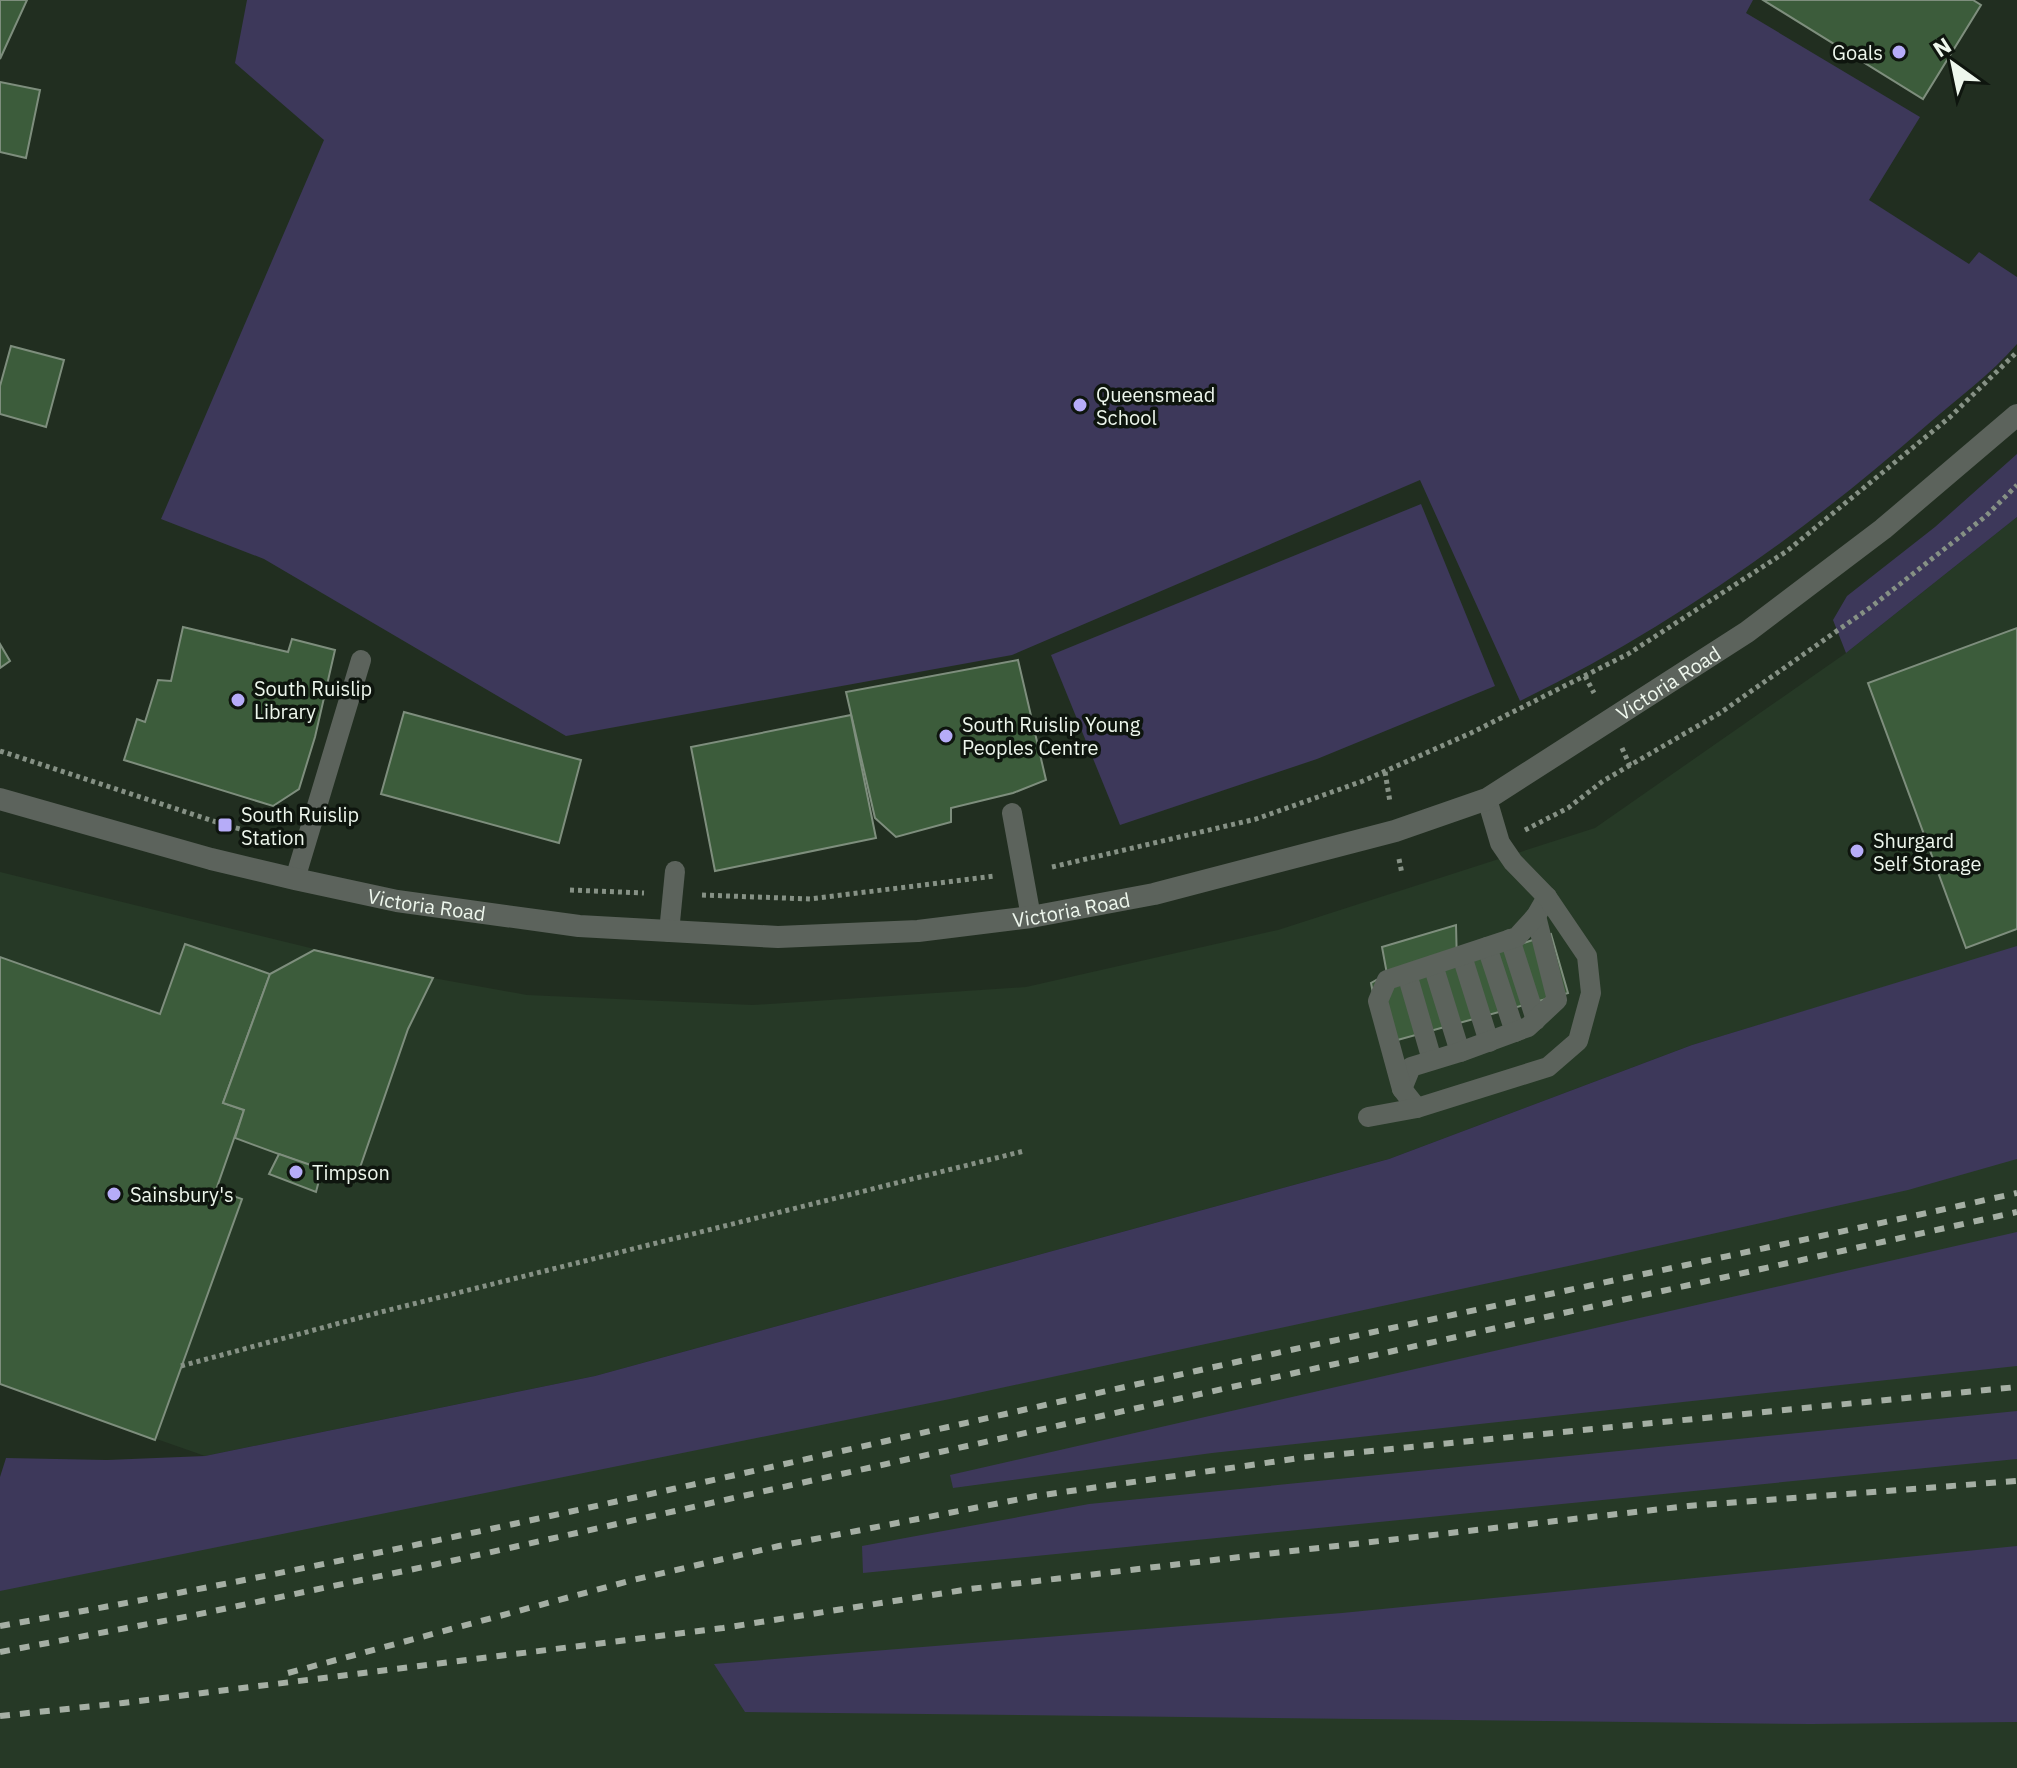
<svg xmlns="http://www.w3.org/2000/svg" width="2017" height="1768" font-family="'IBM Plex Sans',sans-serif">
<style>
.built{fill:#263926}
.green{fill:#3d385a}
.building{fill:#3c5c3b;stroke:#7e8e7d;stroke-width:2}
.lines{fill:none;stroke-linecap:round;stroke-linejoin:round}
.path{stroke:#869185;stroke-width:5;stroke-dasharray:4 4;stroke-linecap:butt}
.service{stroke:#5c635c;stroke-width:20}
.tertiary{stroke:#5c635c;stroke-width:22}
.rail{stroke:#a5afa4;stroke-width:6;stroke-dasharray:10 10;stroke-linecap:butt}
.poi-dot{fill:#b6acf8;stroke:#0e150e;stroke-width:3}
.labels{text-anchor:middle;dominant-baseline:central;stroke-width:7;stroke-linejoin:round;paint-order:stroke}
.poi-label{font-size:20px;fill:#eef7ed;stroke:#0e150e;text-anchor:start}
.street-label{font-size:20px;fill:#eef7ed;stroke:#0e150e}
</style>
<rect width="100%" height="100%" fill="#212e20"/>
<g class="built">
<path d="M 2017,517 L 2017,947 L 1692,1045 L 1389,1159 L 595,1376 L 205,1456 L 0,1384 L 0,872 L 433,978 L 527,995 L 753,1005 L 1026,987 L 1278,930 L 1595,828 L 1846,653 Z"/>
<path d="M 2017,1101 L 2017,1768 L 0,1768 L 0,1522 Z"/>
</g>
<g class="green">
<path d="M 247,0 L 1753,0 L 1746,13 L 1920,117 L 1869,200 L 1969,264 L 1979,252 L 2017,277 L 2017,344 C 1991,374 1957,399 1927,425 C 1803,534 1668,629 1520,701 L 1420,480 L 1012,655 L 566,736 L 264,559 L 161,519 L 324,140 L 235,63 Z"/>
<path d="M 2017,454 L 2017,517 L 1846,653 L 1833,620 L 1847,596 L 1935,527 Z"/>
<path d="M 1421,504 L 1495,686 L 1317,759 L 1120,825 L 1051,655 Z"/>
<path d="M 2017,946 L 2017,1159 L 1908,1190 L 1573,1265 L 950,1399 L 0,1591 L 0,1477 L 6,1458 L 107,1460 L 205,1456 L 595,1376 L 1389,1159 L 1692,1045 Z"/>
<path d="M 2017,1232 L 2017,1366 L 1212,1453 L 953,1488 L 950,1475 Z"/>
<path d="M 2017,1411 L 2017,1459 L 863,1573 L 862,1546 L 1089,1504 Z"/>
<path d="M 2017,1546 L 2017,1722 L 1811,1724 L 745,1712 L 714,1664 L 1342,1613 Z"/>
</g>
<g class="building">
<path d="M 0,0 L 27,0 L 0,59 Z"/>
<path d="M 1763,0 L 1973,0 L 1981,5 L 1923,99 Z"/>
<path d="M 0,82 L 40,90 L 26,158 L 0,152 Z"/>
<path d="M 11,346 L 64,360 L 46,427 L 0,414 L 0,386 Z"/>
<path d="M 183,627 L 288,652 L 292,639 L 335,650 L 315,737 L 299,789 L 273,806 L 124,760 L 137,719 L 145,722 L 158,680 L 171,681 Z"/>
<path d="M 2017,628 L 2017,929 L 1966,948 L 1868,683 Z"/>
<path d="M 0,644 L 10,661 L 0,668 Z"/>
<path d="M 1018,660 L 1046,780 L 1013,793 L 951,808 L 951,822 L 896,837 L 875,818 L 846,692 Z"/>
<path d="M 404,712 L 581,760 L 559,843 L 381,794 Z"/>
<path d="M 851,715 L 876,838 L 715,871 L 691,747 Z"/>
<path d="M 1456,925 L 1457,965 L 1551,934 L 1568,993 L 1383,1044 L 1371,983 L 1387,974 L 1382,947 Z"/>
<path d="M 185,944 L 270,974 L 223,1103 L 244,1110 L 216,1190 L 242,1199 L 155,1440 L 0,1384 L 0,957 L 160,1014 Z"/>
<path d="M 314,950 L 433,978 L 408,1029 L 355,1182 L 235,1138 L 244,1110 L 223,1103 L 270,974 Z"/>
<path d="M 279,1154 L 322,1169 L 316,1192 L 269,1174 Z"/>
</g>
<g class="lines">
<g class="path">
<path d="M 1585,676 L 1594,693"/>
<path d="M 1622,748 L 1630,766"/>
<path d="M 0,751 L 225,825 L 277,839"/>
<path d="M 1385,772 L 1390,802"/>
<path d="M 1525,830 L 1568,808 L 1603,781 L 1720,713 L 1871,607 L 1986,516 L 2017,485"/>
<path d="M 1399,859 L 1402,874"/>
<path d="M 1052,867 L 1256,819 L 1363,781 L 1471,733 L 1628,654 L 1787,551 L 1950,417 L 2017,352"/>
<path d="M 570,890 L 644,893"/>
<path d="M 702,895 L 810,899 L 995,876"/>
<path d="M 181,1366 L 377,1313 L 1024,1151"/>
</g>
<g class="service">
<path d="M 1012,813 L 1031,917"/>
<path d="M 295,879 L 361,660"/>
<path d="M 669,932 L 675,871"/>
<path d="M 1510,939 L 1536,1020"/>
<path d="M 1487,947 L 1515,1032"/>
<path d="M 1462,956 L 1489,1042"/>
<path d="M 1433,965 L 1460,1052"/>
<path d="M 1407,974 L 1432,1060"/>
<path d="M 1402,1089 L 1411,1067 L 1460,1052 L 1528,1027 L 1557,1000 L 1536,916"/>
<path d="M 1417,1108 L 1402,1089 L 1378,1001 L 1387,980 L 1517,937 L 1536,916 L 1547,897"/>
<path d="M 1368,1117 L 1417,1108 L 1548,1067 L 1578,1041 L 1591,993 L 1587,956 L 1547,897 L 1513,862 L 1500,843 L 1487,799"/>
</g>
<path class="tertiary" id="s1" d="M 0,799 L 211,859 L 295,879 L 397,901 L 579,926 L 778,937 L 918,931 L 1031,917 L 1154,894 L 1395,831 L 1487,799 L 1747,632 L 1883,529 L 2017,415"/>
<g class="rail">
<path d="M 0,1626 C 402,1555 798,1460 1196,1371 C 1469,1310 1744,1254 2017,1193"/>
<path d="M 0,1652 L 190,1616 L 433,1565 L 2017,1212"/>
<path d="M 288,1673 L 633,1580 L 779,1546 L 1036,1496 L 1300,1458 L 2017,1387"/>
<path d="M 0,1716 L 123,1703 L 723,1628 L 970,1589 L 1248,1556 L 1688,1506 L 2017,1481"/>
</g>
</g>
<g class="poi-dot">
<circle cx="1899" cy="52" r="8"/>
<circle cx="1080" cy="405" r="8"/>
<circle cx="238" cy="700" r="8"/>
<circle cx="946" cy="736" r="8"/>
<rect x="217" y="817" width="16" height="16" rx="4"/>
<circle cx="1857" cy="851" r="8"/>
<circle cx="296" cy="1172" r="8"/>
<circle cx="114" cy="1194" r="8"/>
</g>
<g class="labels">
<g class="poi-label">
<text x="1883" y="52" text-anchor="end">Goals</text>
<text x="1096" y="394">Queensmead<tspan x="1096" dy="23">School</tspan></text>
<text x="254" y="688">South Ruislip<tspan x="254" dy="23">Library</tspan></text>
<text x="962" y="724">South Ruislip Young<tspan x="962" dy="23">Peoples Centre</tspan></text>
<text x="241" y="814">South Ruislip<tspan x="241" dy="23">Station</tspan></text>
<text x="1873" y="840">Shurgard<tspan x="1873" dy="23">Self Storage</tspan></text>
<text x="312" y="1172">Timpson</text>
<text x="130" y="1194">Sainsbury's</text>
</g>
<g class="street-label">
<text stroke="none"><textPath href="#s1" startOffset="1734">Victoria Road</textPath></text>
<text stroke="none"><textPath href="#s1" startOffset="440">Victoria Road</textPath></text>
<text stroke="none"><textPath href="#s1" startOffset="1088">Victoria Road</textPath></text>
</g>
</g>
<g transform="translate(1953 64) rotate(327)" stroke="#0e150e" stroke-width="6" paint-order="stroke">
<path d="M0-6L14 30L0 20L-14 30Z" fill="#eef7ed"/>
<text y="-12" font-size="22" font-weight="bold" text-anchor="middle" fill="#eef7ed">N</text>
</g>
</svg>
